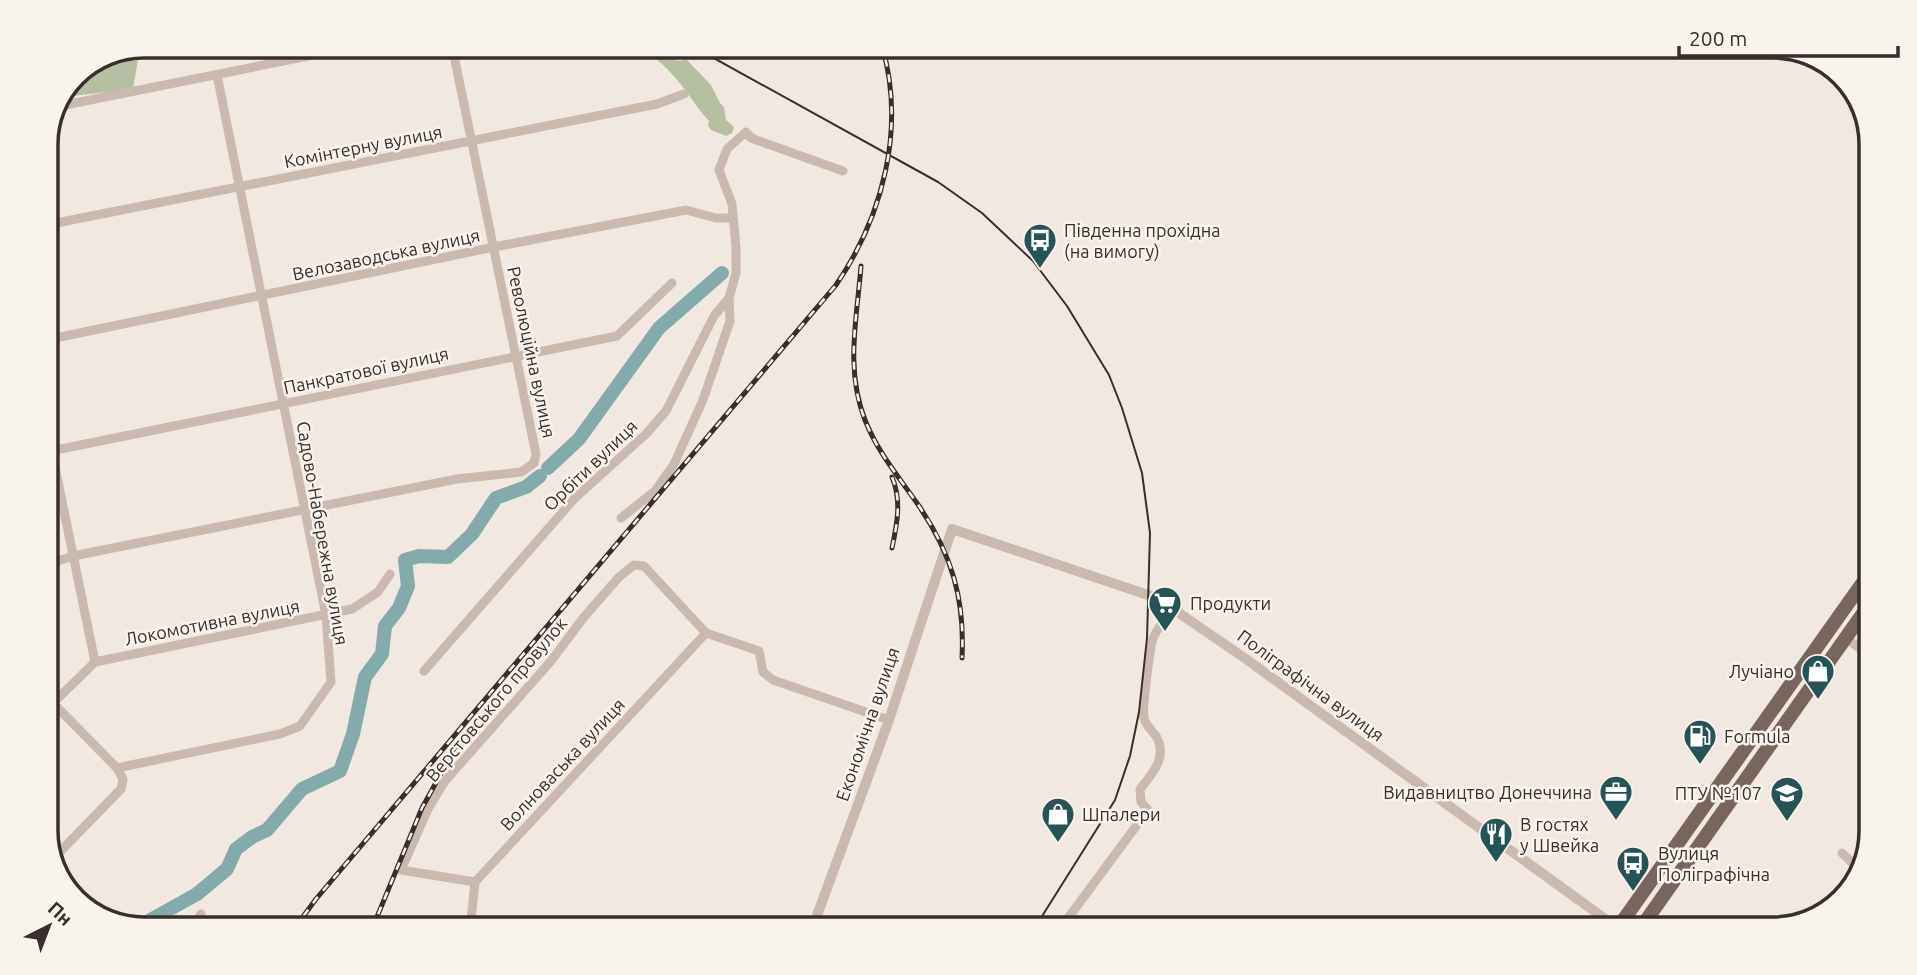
<svg xmlns="http://www.w3.org/2000/svg" width="1917" height="975" font-family="Ubuntu,sans-serif">
<style>
.green{fill:#b7bfa2}
.lines{fill:none;stroke-linecap:round;stroke-linejoin:round}
.river{stroke:#83abac;stroke-width:14}
.minor{stroke:#c9b9ae;stroke-width:9}
.tertiary{stroke:#c9b9ae;stroke-width:10}
.primary{stroke:#78665e;stroke-width:14}
.tram{stroke:#382f2c;stroke-width:2}
.rail-casing{stroke:#382f2c;stroke-width:5}
.rail{stroke:#f9f3ed;stroke-width:2.5;stroke-dasharray:8;stroke-linecap:butt}
.labels{text-anchor:middle;dominant-baseline:central;stroke-width:5;stroke-linejoin:round;paint-order:stroke}
.street-label{font-size:18px;fill:#382f2c;stroke:#f9f3ed}
.poi-label{font-size:18px;fill:#382f2c;stroke:#f9f3ed;text-anchor:start}
.rim{fill:none;stroke:#382f2c;stroke-width:3.5}
</style>
<rect width="100%" height="100%" fill="#f1e9e1"/>
<g class="green">
<path d="M 144,46 L 188,46 L 147,53 L 138,59 L 133,89 L 64,97 L 75,74 Z"/>
<path d="M 639,46 C 640,46 652,45 652,46 C 666,50 671,66 686,59 L 711,85 L 720,103 L 724,107 L 726,120 L 734,127 L 732,133 L 726,136 L 711,130 L 708,125 L 709,121 C 695,106 685,87 670,72 C 661,62 650,54 639,46 Z"/>
</g>
<g class="lines">
<g class="river">
<path d="M 548,468 L 579,439 L 659,328 L 722,273"/>
<path d="M 136,928 L 197,894 L 227,869 L 236,849 L 252,837 L 267,830 L 302,789 L 340,771 L 353,734 L 365,677 L 382,654 L 385,626 L 399,608 L 408,586 L 405,560 L 419,556 L 448,557 L 472,534 L 496,498 L 526,487 L 540,476"/>
</g>
<g class="minor">
<path d="M 812,46 L 822,53"/>
<path d="M 60,106 L 358,46"/>
<path d="M 46,225 L 657,104 L 684,94"/>
<path d="M 46,340 L 494,247 L 686,210 L 716,218 L 733,218"/>
<path d="M 46,423 L 95,662"/>
<path d="M 46,452 L 617,336 L 672,283"/>
<path d="M 621,518 L 655,491 L 674,464 L 703,400 L 730,321 L 729,298 L 736,273 L 736,247 L 732,204 L 719,170 L 727,149 L 746,132 L 751,138 L 843,171"/>
<path d="M 46,565 L 73,556 L 457,479 L 521,472 L 534,463 L 536,454 L 452,46"/>
<path d="M 1846,638 L 1871,657"/>
<path d="M 424,671 L 574,499 L 646,434 L 666,411 L 714,316 L 729,298"/>
<path d="M 46,696 L 117,768"/>
<path d="M 46,710 L 95,662 L 352,609 L 378,592 L 390,574"/>
<path d="M 1842,853 L 1862,872"/>
<path d="M 53,859 L 121,789 L 123,779 L 117,768 L 280,734 L 300,726 L 331,682 L 326,615 L 217,75"/>
<path d="M 475,882 L 401,870 L 428,809 L 445,781 L 551,661 L 584,617 L 619,577 L 634,565 L 644,566 L 706,633 L 759,651 L 763,672 L 773,680 L 889,720"/>
<path d="M 1786,926 L 1787,924"/>
<path d="M 191,929 L 201,914"/>
<path d="M 470,929 L 475,882 L 706,633"/>
<path d="M 1060,929 L 1148,810 L 1141,802 L 1140,789 C 1153,773 1168,757 1156,736 C 1152,731 1145,724 1144,718 C 1142,709 1150,644 1154,636 C 1159,626 1167,617 1173,609"/>
</g>
<path class="tertiary" d="M 812,929 L 889,720 L 952,529 L 1157,598 L 1246,659 L 1619,929"/>
<g class="primary">
<path d="M 1617,929 L 1871,571"/>
<path d="M 1640,929 L 1871,602"/>
</g>
<path class="tram" d="M 692,46 L 938,182 L 982,213 L 1033,261 L 1067,306 L 1109,375 L 1122,408 L 1142,473 L 1150,533 L 1147,638 L 1139,712 L 1130,756 L 1115,800 L 1034,929"/>
<defs>
<g id="rail">
<path d="M 861,266 C 857,318 845,369 865,420 C 878,453 899,477 919,506 C 952,555 965,599 962,658"/>
<path d="M 892,548 C 897,524 902,501 892,477"/>
<path d="M 294,929 L 316,899 L 836,285 C 883,216 906,128 882,46"/>
<path d="M 372,929 L 422,808 L 444,768 L 469,735"/>
</g>
</defs>
<use href="#rail" class="rail-casing"/>
<use href="#rail" class="rail"/>
</g>
<defs>
<symbol id="bus-pin" viewBox="-11 -11 22 30"><path d="M0 17L-7.5 6A9.5 9.5 0 1 1 7.5 6Z" fill="#255456" stroke="#f9f3ed"/><path d="M-5-6H5V4H4V6H2V4H-2V6H-4V4H-5ZM-3.5-4V0h7V-4ZM-3.5 1.2v1.5H-2V1.2ZM2 1.2v1.5H3.5V1.2Z" fill="#fff"/></symbol>
<symbol id="supermarket-pin" viewBox="-11 -11 22 30"><path d="M0 17L-7.5 6A9.5 9.5 0 1 1 7.5 6Z" fill="#255456" stroke="#f9f3ed"/><path d="M-6-5.5h2.5l.6 2H6L4.5 2H-2.5L-4.4-4H-6ZM-1.5 3.2a1.3 1.3 0 1 0 .1 0ZM3 3.2a1.3 1.3 0 1 0 .1 0Z" fill="#fff"/></symbol>
<symbol id="shop-pin" viewBox="-11 -11 22 30"><path d="M0 17L-7.5 6A9.5 9.5 0 1 1 7.5 6Z" fill="#255456" stroke="#f9f3ed"/><path d="M-5-2.5h2.3a2.7 3.5 0 0 1 5.4 0H5L5.5 6h-11ZM-1.5-2.5h3a1.5 2.3 0 0 0-3 0Z" fill="#fff"/></symbol>
<symbol id="fuel-pin" viewBox="-11 -11 22 30"><path d="M0 17L-7.5 6A9.5 9.5 0 1 1 7.5 6Z" fill="#255456" stroke="#f9f3ed"/><path d="M-5.5-6h7V0h2V4h1.3V-2.5L3-4.5l.8-.8L6-3V5H2.5V1h-1V6h-7ZM-4.2-4.7v3.2H.2V-4.7Z" fill="#fff"/></symbol>
<symbol id="office-pin" viewBox="-11 -11 22 30"><path d="M0 17L-7.5 6A9.5 9.5 0 1 1 7.5 6Z" fill="#255456" stroke="#f9f3ed"/><path d="M-6-3h4V-5.5h4V-3h4V5H-6ZM-1-4.5V-3h2v-1.5ZM-6 0V1H6V0Z" fill="#fff"/></symbol>
<symbol id="university-pin" viewBox="-11 -11 22 30"><path d="M0 17L-7.5 6A9.5 9.5 0 1 1 7.5 6Z" fill="#255456" stroke="#f9f3ed"/><path d="M0-5L7-2L0 1L-7-2ZM-4 1L0 2.5L4 1V4Q0 6-4 4Z" fill="#fff"/></symbol>
<symbol id="restaurant-pin" viewBox="-11 -11 22 30"><path d="M0 17L-7.5 6A9.5 9.5 0 1 1 7.5 6Z" fill="#255456" stroke="#f9f3ed"/><path d="M-5-6h1v4h1v-4h1v4h1v-4h1v5L-1.5 .5V6h-2V.5L-5-1ZM5-6V6H3V1.5H1.5Q1.5-4 5-6Z" fill="#fff"/></symbol>
</defs>
<g fill-rule="evenodd">
<use href="#bus-pin" x="1021" y="221" width="38" height="52"/>
<use href="#supermarket-pin" x="1146" y="584" width="38" height="52"/>
<use href="#shop-pin" x="1799" y="652" width="38" height="52"/>
<use href="#fuel-pin" x="1681" y="717" width="38" height="52"/>
<use href="#office-pin" x="1597" y="773" width="38" height="52"/>
<use href="#university-pin" x="1768" y="774" width="38" height="52"/>
<use href="#shop-pin" x="1039" y="795" width="38" height="52"/>
<use href="#restaurant-pin" x="1477" y="815" width="38" height="52"/>
<use href="#bus-pin" x="1614" y="844" width="38" height="52"/>
</g>
<g class="labels">
<g class="street-label">
<text transform="translate(363 146) rotate(-11)">Комінтерну вулиця</text>
<text transform="translate(386 254) rotate(-12)">Велозаводська вулиця</text>
<text transform="translate(532 352) rotate(78)">Революційна вулиця</text>
<text transform="translate(366 370) rotate(-12)">Панкратової вулиця</text>
<text transform="translate(590 465) rotate(-44)">Орбіти вулиця</text>
<text transform="translate(323 533) rotate(80)">Садово-Набережна вулиця</text>
<text transform="translate(212 622) rotate(-11)">Локомотивна вулиця</text>
<text transform="translate(1311 685) rotate(36)">Поліграфічна вулиця</text>
<text transform="translate(496 699) rotate(-50)">Верстовського провулок</text>
<text transform="translate(867 724) rotate(-71)">Економічна вулиця</text>
<text transform="translate(562 764) rotate(-47)">Волноваська вулиця</text>
</g>
<g class="poi-label">
<text x="1064" y="230">Південна прохідна<tspan x="1064" dy="21">(на вимогу)</tspan></text>
<text x="1190" y="603">Продукти</text>
<text x="1794" y="671" text-anchor="end">Лучіано</text>
<text x="1724" y="736">Formula</text>
<text x="1592" y="792" text-anchor="end">Видавництво Донеччина</text>
<text x="1762" y="793" text-anchor="end">ПТУ №107</text>
<text x="1082" y="814">Шпалери</text>
<text x="1520" y="824">В гостях<tspan x="1520" dy="21">у Швейка</tspan></text>
<text x="1658" y="853">Вулиця<tspan x="1658" dy="21">Поліграфічна</tspan></text>
</g>
</g>
<path d="M0 0H1917V975H0ZM144 58H1773A86 86 0 0 1 1859 144V831A86 86 0 0 1 1773 917H144A86 86 0 0 1 58 831V144A86 86 0 0 1 144 58Z" fill="#f9f3ed" fill-rule="evenodd"/>
<path class="rim" d="M144 58H1773A86 86 0 0 1 1859 144V831A86 86 0 0 1 1773 917H144A86 86 0 0 1 58 831V144A86 86 0 0 1 144 58Z"/>
<g transform="translate(49 926) rotate(42)" stroke="#f9f3ed" stroke-width="5" paint-order="stroke">
<path d="M0-5L12 26L0 18L-12 26Z" fill="#382f2c"/>
<text y="-10" font-size="19" font-weight="bold" text-anchor="middle" fill="#382f2c">Пн</text>
</g>
<path d="M1679 46v10h219v-10" fill="none" stroke="#382f2c" stroke-width="3.5"/>
<text x="1689" y="46" font-size="21" fill="#382f2c" stroke="#f9f3ed" stroke-width="5" paint-order="stroke">200 m</text>
</svg>
